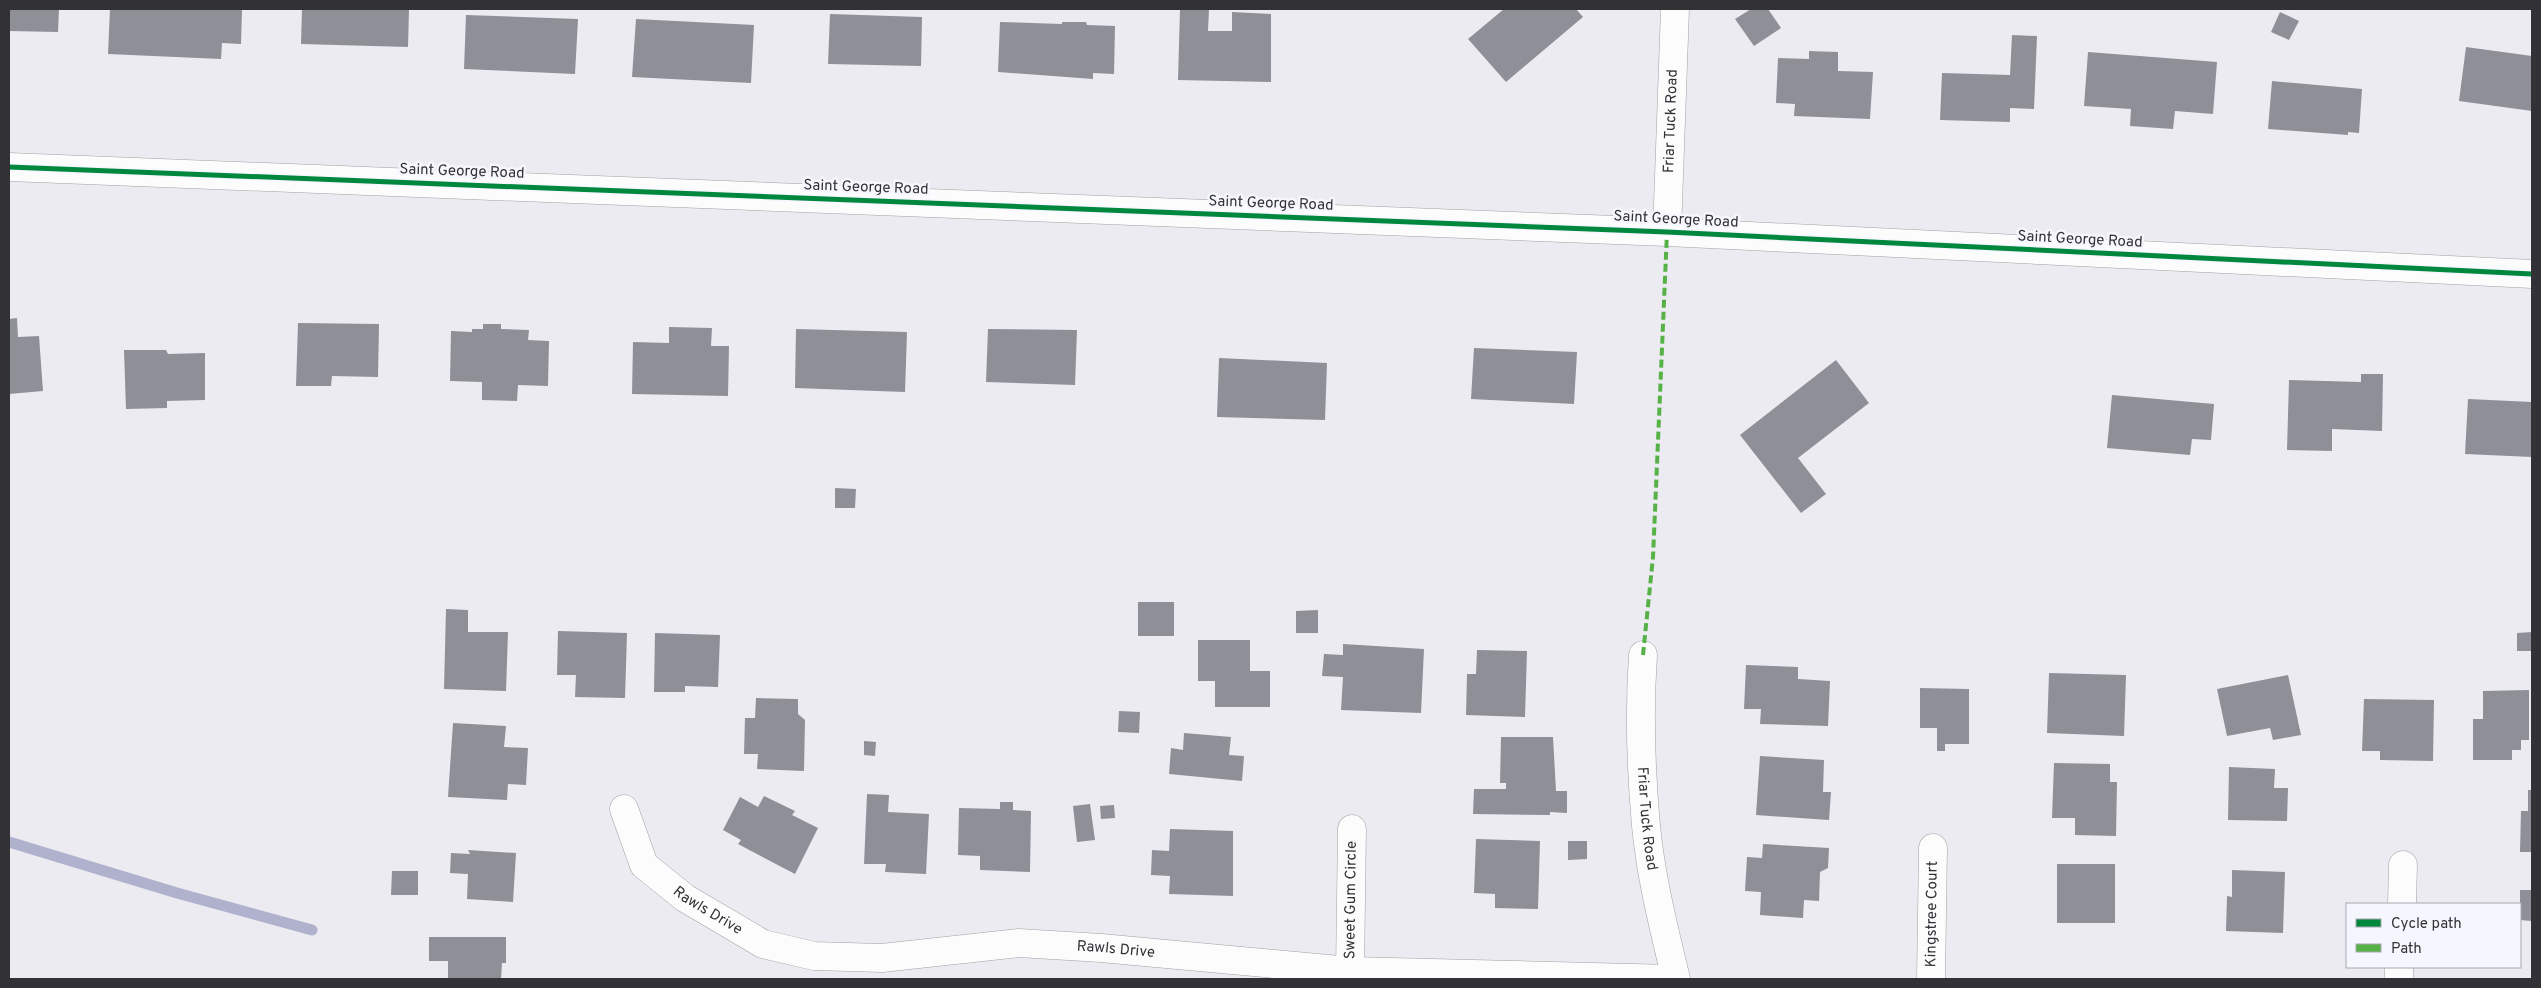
<svg xmlns="http://www.w3.org/2000/svg" width="2541" height="988" font-family="Overpass,sans-serif">
<style>
.lines{fill:none;stroke-linecap:round;stroke-linejoin:round}
.stream{stroke:#b0b1cd;stroke-width:11}
.building{fill:#8f8f98}
.minor-casing{stroke:#a1a1a5;stroke-width:29}
.minor{stroke:#fcfcfd;stroke-width:28}
.quiet{stroke:#56b246;stroke-width:4;stroke-dasharray:8 4;stroke-linecap:butt}
.cycleway-casing{stroke:#f6f6ff;stroke-width:8}
.cycleway{stroke:#00873e;stroke-width:5}
.labels{text-anchor:middle;dominant-baseline:central;stroke-width:5;stroke-linejoin:round;paint-order:stroke}
.street-label{font-size:15px;fill:#323236;stroke:#f6f6ff}
</style>
<rect width="100%" height="100%" fill="#ebebf1"/>
<g class="lines">
<path class="stream" d="M 9,842 L 177,893 L 312,930"/>
</g>
<g class="building">
<path d="M 9,9 L 59,9 L 58,32 L 9,31 Z"/>
<path d="M 110,9 L 242,9 L 241,44 L 222,43 L 221,59 L 108,54 Z"/>
<path d="M 302,9 L 409,9 L 408,47 L 301,44 Z"/>
<path d="M 1180,9 L 1209,9 L 1208,31 L 1232,31 L 1232,12 L 1271,14 L 1271,82 L 1178,80 Z"/>
<path d="M 1504,9 L 1576,9 L 1583,17 L 1506,82 L 1468,39 Z"/>
<path d="M 1751,9 L 1768,9 L 1781,28 L 1754,46 L 1735,19 Z"/>
<path d="M 2280,12 L 2299,21 L 2289,40 L 2271,32 Z"/>
<path d="M 830,14 L 922,17 L 921,66 L 828,64 Z"/>
<path d="M 466,15 L 578,19 L 575,74 L 464,69 Z"/>
<path d="M 636,19 L 754,25 L 751,83 L 632,77 Z"/>
<path d="M 1000,22 L 1062,24 L 1062,22 L 1086,22 L 1087,25 L 1115,26 L 1114,74 L 1093,73 L 1093,79 L 998,72 Z"/>
<path d="M 2012,35 L 2037,36 L 2034,109 L 2010,108 L 2010,122 L 1940,120 L 1942,73 L 2010,75 Z"/>
<path d="M 2466,47 L 2532,56 L 2532,111 L 2459,101 Z"/>
<path d="M 1809,51 L 1838,52 L 1838,71 L 1873,72 L 1870,119 L 1794,116 L 1795,104 L 1776,103 L 1778,58 L 1809,59 Z"/>
<path d="M 2088,52 L 2217,62 L 2213,114 L 2175,111 L 2173,129 L 2130,126 L 2131,109 L 2084,106 Z"/>
<path d="M 2272,81 L 2362,89 L 2359,133 L 2348,132 L 2348,135 L 2268,129 Z"/>
<path d="M 17,318 L 18,337 L 39,336 L 43,391 L 9,394 L 9,319 Z"/>
<path d="M 298,323 L 379,324 L 378,377 L 332,376 L 331,386 L 296,386 Z"/>
<path d="M 483,324 L 501,324 L 501,329 L 529,330 L 528,340 L 549,341 L 548,386 L 518,385 L 517,401 L 482,400 L 482,382 L 450,381 L 451,331 L 472,332 L 472,329 L 483,329 Z"/>
<path d="M 669,327 L 712,328 L 711,346 L 729,346 L 728,396 L 632,394 L 633,342 L 669,343 Z"/>
<path d="M 796,329 L 907,332 L 905,392 L 795,388 Z"/>
<path d="M 988,329 L 1077,330 L 1075,385 L 986,382 Z"/>
<path d="M 1474,348 L 1577,352 L 1574,404 L 1471,399 Z"/>
<path d="M 124,350 L 166,350 L 168,354 L 205,353 L 205,400 L 167,401 L 167,408 L 126,409 Z"/>
<path d="M 1219,358 L 1327,363 L 1325,420 L 1217,417 Z"/>
<path d="M 1836,360 L 1869,403 L 1798,458 L 1826,494 L 1801,513 L 1740,435 Z"/>
<path d="M 2361,374 L 2383,374 L 2382,431 L 2332,429 L 2332,451 L 2287,450 L 2289,380 L 2361,382 Z"/>
<path d="M 2112,395 L 2214,404 L 2211,440 L 2192,439 L 2190,455 L 2107,448 Z"/>
<path d="M 2468,399 L 2532,402 L 2532,457 L 2465,454 Z"/>
<path d="M 835,488 L 856,489 L 855,508 L 835,508 Z"/>
<rect x="1138" y="602" width="36" height="34"/>
<path d="M 446,609 L 468,610 L 468,632 L 508,632 L 506,691 L 444,689 Z"/>
<path d="M 1318,610 L 1318,633 L 1296,633 L 1296,611 Z"/>
<path d="M 558,631 L 627,633 L 625,698 L 575,697 L 576,675 L 557,675 Z"/>
<path d="M 2532,632 L 2532,651 L 2517,651 L 2517,633 Z"/>
<path d="M 655,633 L 720,635 L 718,687 L 685,686 L 685,692 L 654,692 Z"/>
<path d="M 1198,640 L 1250,640 L 1250,671 L 1270,671 L 1270,707 L 1215,707 L 1215,681 L 1198,681 Z"/>
<path d="M 1343,644 L 1424,649 L 1421,713 L 1341,710 L 1343,677 L 1322,676 L 1324,654 L 1343,655 Z"/>
<path d="M 1477,650 L 1527,651 L 1525,717 L 1466,715 L 1467,674 L 1476,674 Z"/>
<path d="M 1746,665 L 1798,667 L 1798,679 L 1830,681 L 1828,726 L 1760,724 L 1761,709 L 1744,709 Z"/>
<path d="M 2049,673 L 2126,675 L 2124,736 L 2047,733 Z"/>
<path d="M 2288,675 L 2301,735 L 2273,740 L 2270,728 L 2227,736 L 2217,689 Z"/>
<path d="M 1920,688 L 1969,689 L 1969,744 L 1945,744 L 1945,751 L 1937,751 L 1937,728 L 1920,728 Z"/>
<path d="M 2529,690 L 2529,740 L 2521,740 L 2521,750 L 2512,750 L 2512,760 L 2473,760 L 2473,719 L 2483,719 L 2483,691 Z"/>
<path d="M 756,698 L 798,699 L 798,714 L 805,720 L 804,771 L 757,769 L 758,754 L 744,754 L 745,718 L 755,718 Z"/>
<path d="M 2364,699 L 2434,700 L 2433,761 L 2380,760 L 2380,751 L 2362,751 Z"/>
<path d="M 1119,711 L 1140,712 L 1139,733 L 1118,732 Z"/>
<path d="M 453,723 L 506,726 L 504,747 L 528,748 L 526,785 L 508,784 L 507,800 L 448,797 Z"/>
<path d="M 1184,733 L 1231,737 L 1229,755 L 1244,756 L 1242,781 L 1169,774 L 1171,748 L 1183,750 Z"/>
<path d="M 1501,737 L 1553,737 L 1556,791 L 1567,791 L 1567,813 L 1550,812 L 1550,815 L 1473,814 L 1474,789 L 1506,789 L 1506,783 L 1500,783 Z"/>
<path d="M 864,741 L 876,742 L 875,756 L 864,755 Z"/>
<path d="M 1760,756 L 1824,760 L 1823,792 L 1831,792 L 1829,820 L 1756,815 Z"/>
<path d="M 2054,763 L 2110,764 L 2110,782 L 2117,782 L 2116,836 L 2075,835 L 2075,818 L 2052,818 Z"/>
<path d="M 2229,767 L 2275,769 L 2274,788 L 2288,788 L 2287,821 L 2228,820 Z"/>
<path d="M 2528,790 L 2532,790 L 2532,852 L 2520,852 L 2521,811 L 2528,811 Z"/>
<path d="M 867,794 L 889,795 L 888,812 L 929,814 L 926,874 L 885,872 L 886,864 L 864,864 Z"/>
<path d="M 764,796 L 795,811 L 792,815 L 818,828 L 795,874 L 738,844 L 741,840 L 723,830 L 740,797 L 758,807 Z"/>
<path d="M 1000,802 L 1013,802 L 1013,810 L 1031,811 L 1030,872 L 980,870 L 980,856 L 958,855 L 959,808 L 1000,809 Z"/>
<path d="M 1090,804 L 1095,840 L 1077,842 L 1073,806 Z"/>
<path d="M 1114,805 L 1115,818 L 1101,819 L 1100,806 Z"/>
<path d="M 1170,829 L 1233,831 L 1233,896 L 1169,894 L 1170,876 L 1151,875 L 1152,850 L 1169,851 Z"/>
<path d="M 1476,839 L 1540,841 L 1538,909 L 1495,908 L 1495,894 L 1474,893 Z"/>
<path d="M 1568,841 L 1587,841 L 1587,859 L 1568,860 Z"/>
<path d="M 1763,844 L 1829,848 L 1828,868 L 1820,872 L 1819,901 L 1804,900 L 1803,918 L 1760,915 L 1761,892 L 1745,891 L 1747,857 L 1762,858 Z"/>
<path d="M 468,850 L 516,853 L 513,902 L 467,899 L 468,874 L 450,873 L 451,853 L 470,854 Z"/>
<rect x="2057" y="864" width="58" height="59"/>
<path d="M 2232,870 L 2285,872 L 2283,933 L 2226,931 L 2227,896 L 2232,897 Z"/>
<path d="M 392,871 L 418,871 L 418,895 L 391,895 Z"/>
<path d="M 2520,890 L 2532,890 L 2532,921 L 2520,920 Z"/>
<path d="M 429,937 L 506,937 L 506,963 L 502,963 L 501,979 L 448,979 L 448,961 L 429,961 Z"/>
</g>
<g class="lines">
<defs>
<g id="minor">
<path d="M 9,167 L 1667,232 L 2532,274"/>
<path id="s1" d="M 1667,232 L 1675,9"/>
<path id="s2" d="M 1643,655 C 1639,712 1641,770 1646,826 C 1651,878 1664,929 1676,979"/>
<path id="s3" d="M 624,809 L 644,865 L 685,898 L 763,944 L 814,956 L 882,958 L 1019,943 L 1101,948 L 1350,971 L 1673,979"/>
<path d="M 2402,904 L 2403,865"/>
<path id="s4" d="M 1350,971 L 1352,829"/>
<path id="s5" d="M 1931,979 L 1933,848"/>
<path d="M 2399,979 L 2399,967"/>
</g>
</defs>
<use href="#minor" class="minor-casing"/>
<use href="#minor" class="minor"/>
<path class="quiet" d="M 1643,655 L 1653,557 L 1667,232"/>
<defs>
<path id="cycleway" d="M 9,167 L 1667,232 L 2532,274"/>
</defs>
<use href="#cycleway" class="cycleway-casing"/>
<use href="#cycleway" class="cycleway"/>
</g>
<g class="labels">
<g class="street-label">
<text stroke="none"><textPath href="#s1" startOffset="111">Friar Tuck Road</textPath></text>
<text transform="translate(462 172) rotate(2)">Saint George Road</text>
<text transform="translate(866 188) rotate(2)">Saint George Road</text>
<text transform="translate(1271 204) rotate(2)">Saint George Road</text>
<text transform="translate(1676 220) rotate(3)">Saint George Road</text>
<text transform="translate(2080 240) rotate(3)">Saint George Road</text>
<text stroke="none"><textPath href="#s2" startOffset="164">Friar Tuck Road</textPath></text>
<text stroke="none"><textPath href="#s4" startOffset="71">Sweet Gum Circle</textPath></text>
<text stroke="none"><textPath href="#s3" startOffset="138">Rawls Drive</textPath></text>
<text stroke="none"><textPath href="#s5" startOffset="65">Kingstree Court</textPath></text>
<text stroke="none"><textPath href="#s3" startOffset="558">Rawls Drive</textPath></text>
</g>
</g>
<rect width="2541" height="988" fill="none" stroke="#323236" stroke-width="20"/>
<rect x="2346" y="903" width="175" height="65" fill="#f6f6ff" stroke="#a8a8af"/>
<rect x="2356" y="919" width="25" height="8" fill="#00873e" stroke="#a8a8af"/>
<text x="2391" y="928" font-size="15" fill="#323236">Cycle path</text>
<rect x="2356" y="944" width="25" height="8" fill="#56b246" stroke="#a8a8af"/>
<text x="2391" y="953" font-size="15" fill="#323236">Path</text>
</svg>
